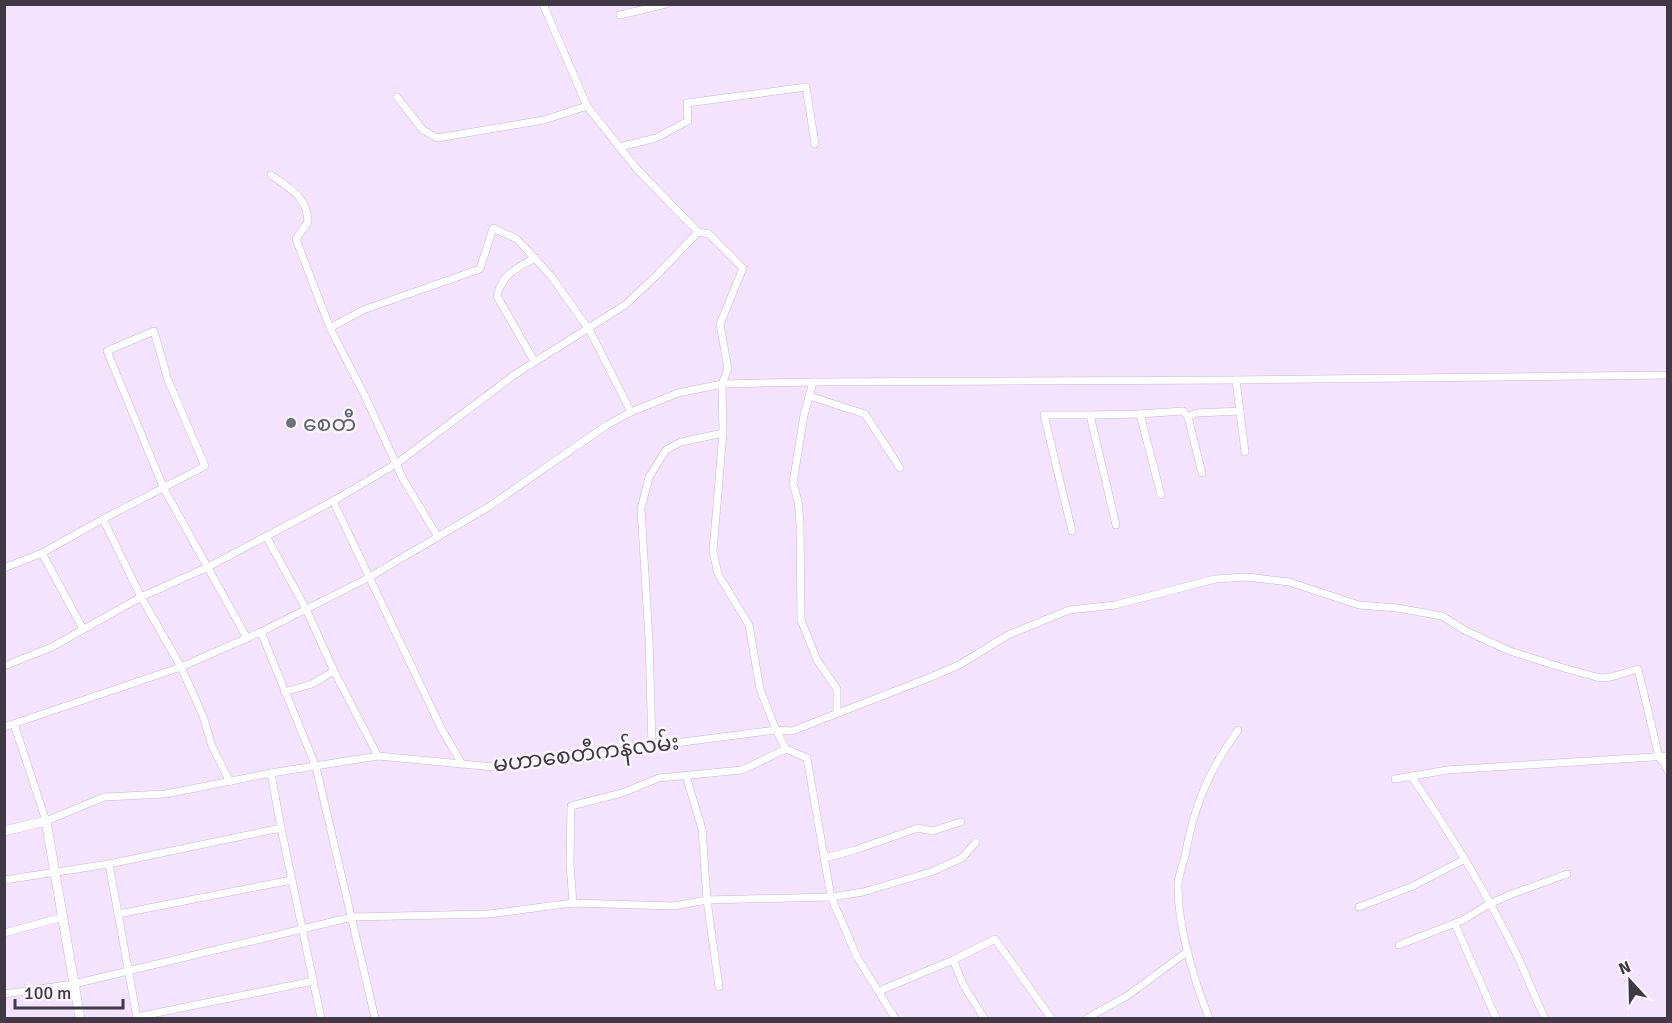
<svg xmlns="http://www.w3.org/2000/svg" width="1672" height="1023" font-family="Signika,'Noto Sans Myanmar',sans-serif">
<style>
.lines{fill:none;stroke-linecap:round;stroke-linejoin:round}
.minor-casing{stroke:#c9b6d6;stroke-width:8}
.tertiary-casing{stroke:#c9b6d6;stroke-width:10}
.minor{stroke:#fff;stroke-width:7}
.tertiary{stroke:#fff;stroke-width:9}
.worship-dot{fill:#6b7280;stroke:#faf6fc;stroke-width:2}
.labels{text-anchor:middle;dominant-baseline:central;stroke-width:5;stroke-linejoin:round;paint-order:stroke}
.worship-label{font-size:22px;fill:#5b616d;stroke:#faf6fc;text-anchor:start}
.street-label{font-size:22px;fill:#403845;stroke:#faf6fc}
</style>
<rect width="100%" height="100%" fill="#f3e3fe"/>
<g class="lines">
<defs>
<g id="minor">
<path d="M 620,15 L 666,4"/>
<path d="M 397,97 L 423,130 L 437,138 L 544,120 L 587,106"/>
<path d="M 619,147 L 656,138 L 688,121 L 687,103 L 806,87 L 815,144"/>
<path d="M 271,175 C 290,189 307,196 308,222 L 296,239 L 330,328 L 365,396 L 403,479 L 438,537"/>
<path d="M 698,232 L 709,234 L 743,268 L 720,324 L 728,369 L 722,384 L 723,433 L 713,551 L 718,574 L 749,625 L 760,689 L 776,730 L 792,731 L 931,677 L 959,665 L 1008,635 L 1069,610 L 1115,605 L 1215,579 L 1247,577 L 1289,582 L 1359,605 L 1397,608 L 1442,616 L 1466,631 L 1510,651 L 1560,667 L 1600,678 L 1611,677 L 1638,669 L 1659,757 L 1665,764 L 1668,771"/>
<path d="M 330,328 L 363,310 L 480,269 L 493,228 L 517,239 L 551,276 L 590,331 L 631,412"/>
<path d="M 534,361 L 497,296 C 502,275 516,268 535,258"/>
<path d="M 1236,380 L 1245,452"/>
<path d="M 813,382 L 804,415 L 793,483 L 798,501 L 800,524 L 801,620 L 817,660 L 837,689 L 837,713"/>
<path d="M 809,396 L 865,414 L 900,468"/>
<path d="M 1202,473 L 1188,417 L 1197,413 L 1240,411"/>
<path d="M 1161,495 L 1140,414 L 1183,411 L 1188,417"/>
<path d="M 333,501 L 396,464 L 514,375 L 625,305 L 658,274 L 698,232 L 636,168 L 587,106 L 543,4"/>
<path d="M 103,519 L 205,466 L 168,380 L 154,331 L 107,351 L 164,489 L 247,638"/>
<path d="M 1116,525 L 1090,415 L 1140,414"/>
<path d="M 1072,531 L 1044,415 L 1090,415"/>
<path d="M 266,536 L 306,609 L 334,671 L 378,756"/>
<path d="M 42,553 L 83,629"/>
<path d="M 4,568 L 42,553 L 103,519 L 141,597 L 181,667 L 203,716 L 212,746 L 230,782"/>
<path d="M 261,632 L 316,767 L 375,1018"/>
<path d="M 4,666 L 52,647 L 141,597 L 208,567 L 333,501 L 442,730 L 462,764"/>
<path d="M 284,692 L 312,684 L 334,671"/>
<path d="M 14,724 L 46,821 L 104,797 L 166,794 L 271,773 L 378,756 L 494,767 L 597,757 L 652,746 L 776,730 L 786,749 L 807,758 L 831,897 L 857,957 L 895,1018"/>
<path d="M 4,727 L 181,667 L 261,632 L 368,578 L 490,506 L 607,425 L 631,412 L 678,393 L 722,384 L 813,382 L 1236,380 L 1668,375"/>
<path d="M 652,746 L 649,639 L 641,509 L 649,477 L 666,450 L 681,442 L 723,433"/>
<path d="M 271,773 L 281,828 L 321,1018"/>
<path d="M 686,776 L 702,829 L 707,900 L 719,987"/>
<path d="M 1411,776 C 1449,831 1483,887 1513,947 C 1525,970 1533,995 1545,1018"/>
<path d="M 1395,779 L 1447,770 L 1668,756"/>
<path d="M 824,858 L 855,850 L 918,828 L 932,831 L 961,822"/>
<path d="M 109,864 L 137,1018"/>
<path d="M 4,880 L 109,864 L 281,828"/>
<path d="M 573,903 L 570,864 L 571,806 L 622,793 L 659,778 L 742,770 L 786,749"/>
<path d="M 1359,907 L 1413,886 L 1465,859"/>
<path d="M 118,914 L 292,880"/>
<path d="M 1455,924 L 1496,1018"/>
<path d="M 4,933 L 63,917"/>
<path d="M 1399,945 L 1463,920 L 1489,904 L 1512,894 L 1567,874"/>
<path d="M 953,960 L 964,986 L 984,1018"/>
<path d="M 879,991 L 953,960 L 995,939 L 1051,1018"/>
<path d="M 4,994 L 74,984 L 352,917 L 489,914 L 573,903 L 674,906 L 707,900 L 831,897 L 863,892 L 931,872 L 962,858 L 976,842"/>
<path d="M 137,1017 L 313,981"/>
<path d="M 1087,1018 L 1127,996 L 1188,951"/>
<path d="M 1209,1018 C 1194,980 1177,925 1178,883 C 1179,874 1183,865 1185,856 C 1194,806 1208,772 1238,730"/>
</g>
<path id="tertiary" d="M 4,831 L 46,821 L 80,1018"/>
</defs>
<use href="#minor" class="minor-casing"/>
<use href="#tertiary" class="tertiary-casing"/>
<use href="#minor" class="minor"/>
<use href="#tertiary" class="tertiary"/>
</g>
<circle class="worship-dot" cx="291" cy="423" r="6"/>
<g class="labels">
<g class="worship-label">
<text x="303" y="423">စေတီ</text>
</g>
<g class="street-label">
<text transform="translate(586 753) rotate(-7)">မဟာစေတီကန်လမ်း</text>
</g>
</g>
<rect width="1672" height="1023" fill="none" stroke="#403845" stroke-width="12"/>
<g transform="translate(1630 981) rotate(338)" stroke="#faf6fc" stroke-width="4.5" paint-order="stroke">
<path d="M0-4.5L10 22L0 15L-10 22Z" fill="#403845"/>
<text y="-9" font-size="16" font-weight="bold" text-anchor="middle" fill="#403845">N</text>
</g>
<path d="M15 999v9h108v-9" fill="none" stroke="#403845" stroke-width="3"/>
<text x="24" y="999" font-size="18" fill="#403845" stroke="#faf6fc" stroke-width="4.5" paint-order="stroke">100 m</text>
</svg>
